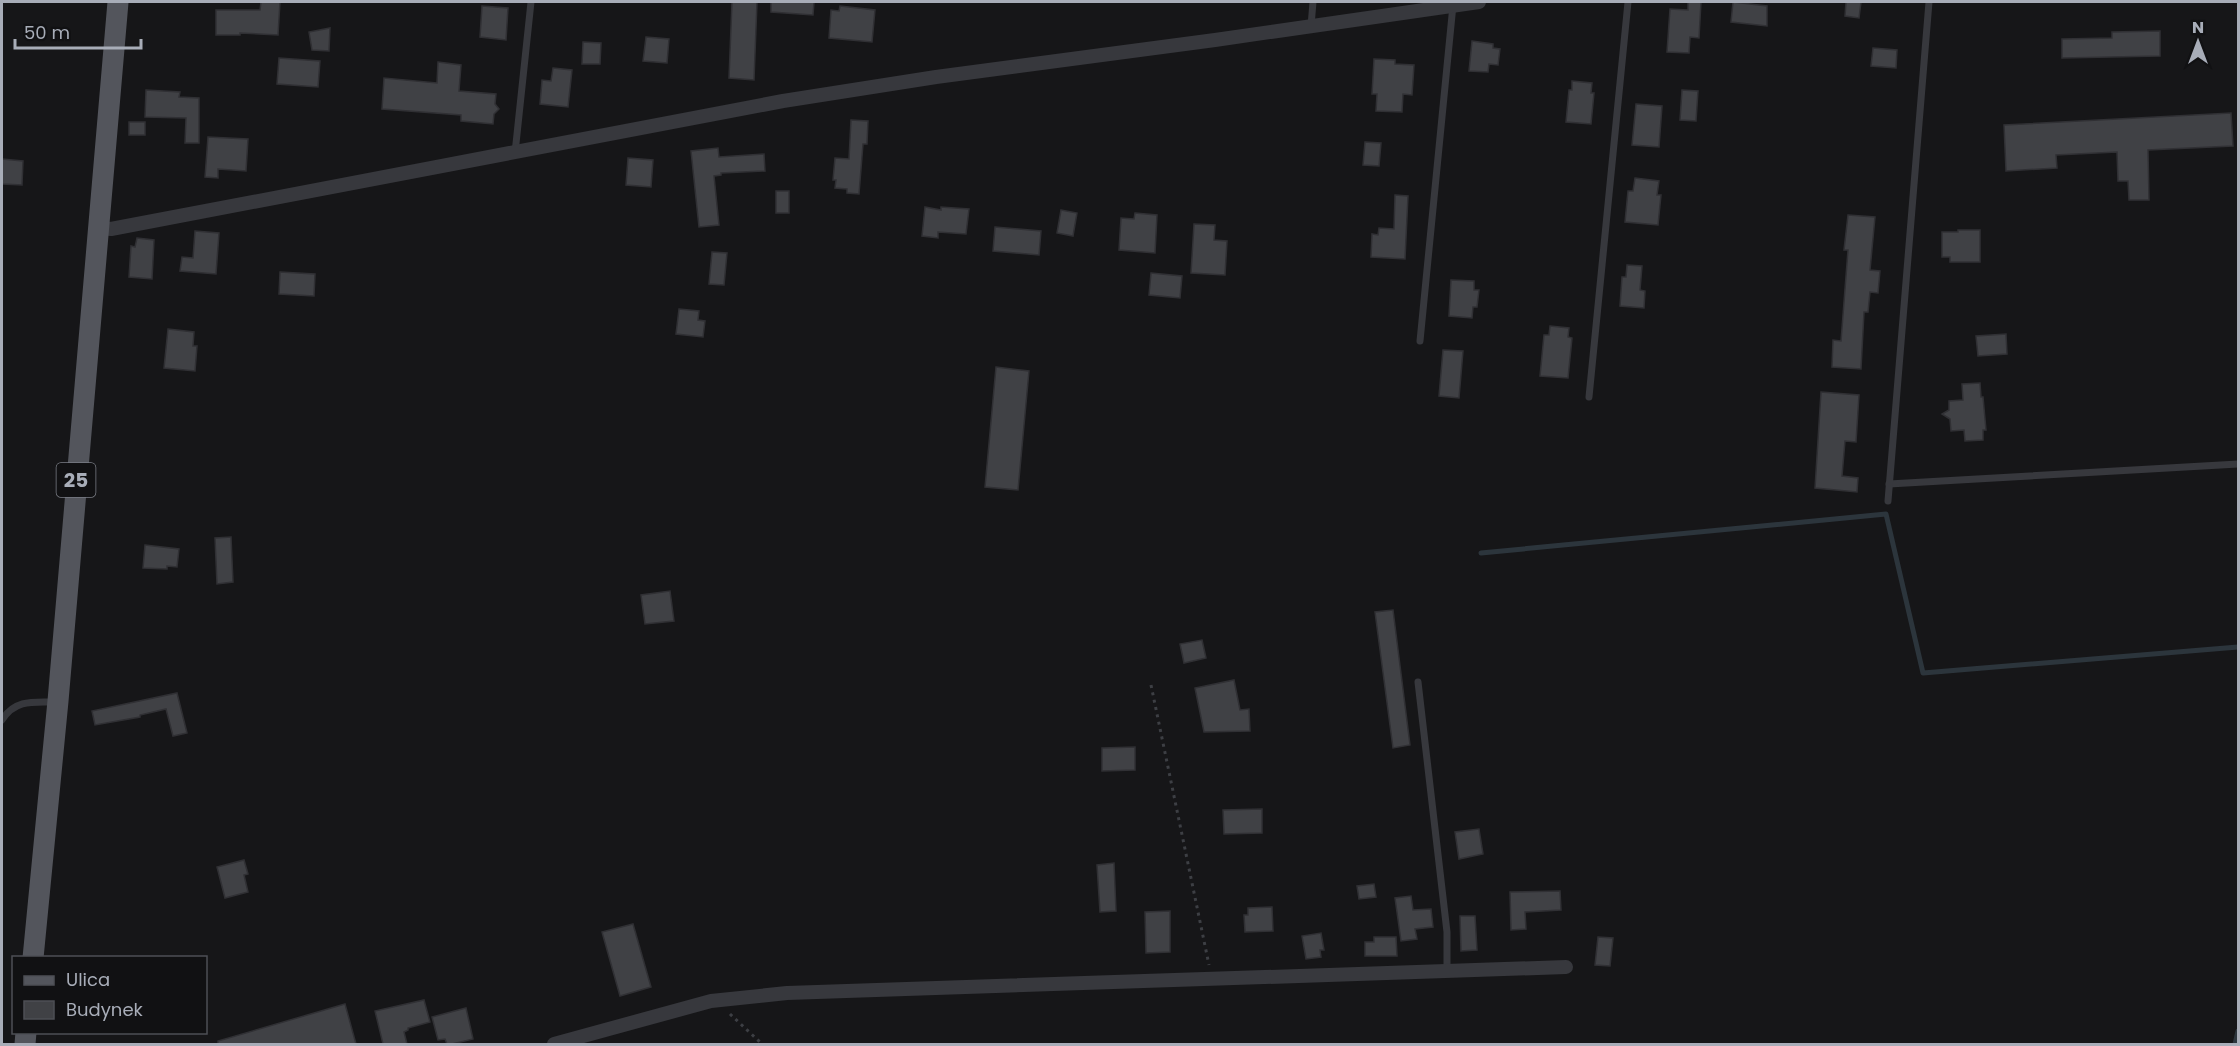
<svg xmlns="http://www.w3.org/2000/svg" width="2240" height="1046" font-family="Poppins,sans-serif">
<style>
.lines{fill:none;stroke-linecap:round;stroke-linejoin:round}
.stream{stroke:#2c353c;stroke-width:5}
.building{fill:#404145;stroke:#303034;stroke-width:1.5}
.path{stroke:#3d3f44;stroke-width:3;stroke-dasharray:3 4.5;stroke-linecap:butt}
.lane{stroke:#37383d;stroke-width:7}
.street{stroke:#37383d;stroke-width:14}
.primary{stroke:#53555c;stroke-width:21}
.labels{text-anchor:middle;dominant-baseline:central;stroke-width:4.5;stroke-linejoin:round;paint-order:stroke}
.shield{fill:#111113;stroke:#7b7e86;stroke-width:1.5}
.shield-label{font-size:20px;font-weight:bold;fill:#a8adb8}
</style>
<rect width="100%" height="100%" fill="#161618"/>
<g class="lines">
<g class="stream">
<path d="M 1481,553 L 1886,514 L 1923,673 L 2238,647"/>
<path d="M 2235,1044 L 2238,1031"/>
</g>
</g>
<g class="building">
<path d="M 261,2 L 280,2 L 278,35 L 240,33 L 240,35 L 216,35 L 216,10 L 260,10 Z"/>
<path d="M 732,2 L 757,2 L 754,80 L 729,78 Z"/>
<path d="M 771,2 L 814,2 L 813,15 L 771,12 Z"/>
<path d="M 1688,2 L 1701,2 L 1699,38 L 1690,37 L 1689,53 L 1667,52 L 1670,9 L 1688,10 Z"/>
<path d="M 1733,2 L 1767,6 L 1767,26 L 1731,22 Z"/>
<path d="M 1846,2 L 1861,2 L 1859,18 L 1845,16 Z"/>
<path d="M 482,6 L 508,8 L 506,40 L 480,37 Z"/>
<path d="M 840,6 L 875,10 L 872,42 L 829,38 L 831,10 L 839,11 Z"/>
<path d="M 330,28 L 329,51 L 312,50 L 309,32 Z"/>
<path d="M 2160,31 L 2160,56 L 2062,58 L 2062,39 L 2112,38 L 2112,32 Z"/>
<path d="M 646,37 L 669,39 L 667,63 L 643,61 Z"/>
<path d="M 1472,41 L 1493,44 L 1493,48 L 1500,49 L 1498,65 L 1489,64 L 1488,72 L 1469,71 Z"/>
<path d="M 583,42 L 601,43 L 600,64 L 582,64 Z"/>
<path d="M 1873,48 L 1897,50 L 1896,68 L 1871,66 Z"/>
<path d="M 279,58 L 320,61 L 318,87 L 277,84 Z"/>
<path d="M 1374,59 L 1395,60 L 1395,64 L 1414,65 L 1412,95 L 1403,94 L 1402,112 L 1376,111 L 1377,94 L 1372,94 Z"/>
<path d="M 438,62 L 461,65 L 459,91 L 496,94 L 495,104 L 499,109 L 494,114 L 493,124 L 461,121 L 461,115 L 382,109 L 384,78 L 437,83 Z"/>
<path d="M 553,68 L 572,70 L 568,107 L 540,104 L 542,80 L 551,81 Z"/>
<path d="M 1572,81 L 1592,83 L 1591,93 L 1594,93 L 1591,124 L 1566,122 L 1569,90 L 1572,90 Z"/>
<path d="M 146,90 L 180,92 L 179,97 L 199,98 L 199,143 L 185,143 L 186,118 L 145,117 Z"/>
<path d="M 1682,90 L 1698,91 L 1696,121 L 1680,120 Z"/>
<path d="M 1636,104 L 1662,106 L 1659,147 L 1632,145 Z"/>
<path d="M 2231,113 L 2233,146 L 2148,150 L 2149,200 L 2129,200 L 2128,181 L 2118,181 L 2117,152 L 2056,155 L 2057,168 L 2006,171 L 2004,125 Z"/>
<path d="M 851,120 L 868,121 L 867,144 L 863,144 L 859,194 L 847,193 L 847,189 L 835,188 L 836,180 L 833,180 L 835,158 L 849,159 Z"/>
<rect x="129" y="122" width="16" height="13"/>
<path d="M 208,137 L 248,139 L 246,171 L 218,169 L 218,178 L 205,177 Z"/>
<path d="M 1365,142 L 1381,143 L 1379,166 L 1363,165 Z"/>
<path d="M 718,148 L 719,157 L 764,154 L 765,171 L 721,173 L 721,175 L 714,176 L 719,225 L 699,227 L 691,151 Z"/>
<path d="M 628,158 L 653,160 L 651,187 L 626,185 Z"/>
<path d="M 2,159 L 23,161 L 22,185 L 2,184 Z"/>
<path d="M 1635,178 L 1659,181 L 1657,195 L 1661,195 L 1658,225 L 1625,222 L 1628,191 L 1633,191 Z"/>
<rect x="776" y="191" width="13" height="22"/>
<path d="M 1395,195 L 1408,196 L 1405,259 L 1371,257 L 1372,234 L 1378,235 L 1379,228 L 1394,229 Z"/>
<path d="M 925,207 L 941,210 L 941,207 L 969,209 L 966,234 L 938,232 L 938,238 L 922,236 Z"/>
<path d="M 1061,210 L 1077,213 L 1073,236 L 1057,233 Z"/>
<path d="M 1135,213 L 1157,215 L 1155,253 L 1119,250 L 1121,218 L 1134,219 Z"/>
<path d="M 1848,215 L 1875,217 L 1870,270 L 1880,271 L 1878,293 L 1870,292 L 1868,312 L 1864,312 L 1861,369 L 1832,367 L 1833,340 L 1841,341 L 1848,250 L 1844,250 Z"/>
<path d="M 1194,224 L 1215,225 L 1214,240 L 1227,241 L 1225,275 L 1191,273 Z"/>
<path d="M 995,227 L 1041,231 L 1039,255 L 993,251 Z"/>
<path d="M 1958,230 L 1980,230 L 1980,262 L 1950,262 L 1950,257 L 1942,257 L 1942,232 L 1958,232 Z"/>
<path d="M 195,231 L 219,233 L 216,274 L 180,271 L 182,257 L 193,258 Z"/>
<path d="M 137,238 L 154,240 L 152,279 L 129,277 L 131,246 L 135,247 Z"/>
<path d="M 712,252 L 727,253 L 724,285 L 709,284 Z"/>
<path d="M 1627,265 L 1642,266 L 1640,290 L 1645,291 L 1644,308 L 1620,306 L 1622,277 L 1626,277 Z"/>
<path d="M 280,272 L 315,274 L 314,296 L 279,294 Z"/>
<path d="M 1151,273 L 1182,276 L 1180,298 L 1149,295 Z"/>
<path d="M 1451,280 L 1474,281 L 1474,290 L 1479,290 L 1477,307 L 1473,307 L 1472,318 L 1449,316 Z"/>
<path d="M 679,309 L 699,311 L 698,320 L 705,321 L 703,337 L 676,334 Z"/>
<path d="M 1550,326 L 1569,328 L 1568,337 L 1572,338 L 1568,378 L 1540,376 L 1544,335 L 1549,335 Z"/>
<path d="M 168,329 L 194,332 L 193,346 L 197,346 L 195,371 L 164,368 Z"/>
<path d="M 2006,334 L 2007,354 L 1978,356 L 1976,336 Z"/>
<path d="M 1443,350 L 1463,351 L 1459,398 L 1439,396 Z"/>
<path d="M 996,367 L 1029,371 L 1018,490 L 985,487 Z"/>
<path d="M 1980,383 L 1981,397 L 1983,397 L 1986,430 L 1983,430 L 1983,440 L 1965,441 L 1964,430 L 1951,431 L 1950,419 L 1942,414 L 1949,410 L 1949,401 L 1963,400 L 1962,384 Z"/>
<path d="M 1821,392 L 1859,395 L 1856,442 L 1845,441 L 1842,476 L 1858,478 L 1857,492 L 1815,488 Z"/>
<path d="M 231,537 L 233,582 L 217,584 L 215,538 Z"/>
<path d="M 145,545 L 179,549 L 177,567 L 167,566 L 167,569 L 143,568 Z"/>
<path d="M 670,591 L 674,621 L 645,624 L 641,595 Z"/>
<path d="M 1393,610 L 1410,745 L 1393,748 L 1375,612 Z"/>
<path d="M 1202,640 L 1206,658 L 1184,663 L 1180,644 Z"/>
<path d="M 1234,680 L 1240,710 L 1249,709 L 1250,731 L 1204,732 L 1195,688 Z"/>
<path d="M 177,693 L 187,733 L 173,736 L 166,709 L 140,715 L 140,717 L 95,725 L 92,711 Z"/>
<path d="M 1135,747 L 1135,770 L 1102,771 L 1102,748 Z"/>
<path d="M 1262,809 L 1262,833 L 1224,834 L 1223,810 Z"/>
<path d="M 1479,829 L 1483,854 L 1459,859 L 1455,832 Z"/>
<path d="M 244,860 L 248,874 L 244,875 L 248,892 L 225,898 L 217,867 Z"/>
<path d="M 1114,863 L 1116,911 L 1100,912 L 1097,865 Z"/>
<path d="M 1374,884 L 1376,897 L 1359,899 L 1357,886 Z"/>
<path d="M 1560,891 L 1561,910 L 1525,912 L 1526,929 L 1511,930 L 1510,892 Z"/>
<path d="M 1411,896 L 1413,910 L 1431,909 L 1433,927 L 1415,929 L 1417,939 L 1401,941 L 1395,898 Z"/>
<path d="M 1272,907 L 1273,931 L 1245,932 L 1244,915 L 1248,915 L 1248,908 Z"/>
<path d="M 1170,911 L 1170,952 L 1146,953 L 1145,912 Z"/>
<path d="M 1460,916 L 1475,916 L 1477,950 L 1461,951 Z"/>
<path d="M 633,924 L 651,987 L 620,996 L 602,932 Z"/>
<path d="M 1321,933 L 1324,950 L 1320,950 L 1321,957 L 1306,959 L 1302,936 Z"/>
<path d="M 1374,937 L 1396,937 L 1397,956 L 1365,956 L 1365,942 L 1374,942 Z"/>
<path d="M 1598,937 L 1613,938 L 1610,966 L 1595,965 Z"/>
<path d="M 424,1000 L 430,1022 L 408,1028 L 408,1030 L 404,1032 L 407,1044 L 383,1044 L 375,1011 Z"/>
<path d="M 345,1004 L 356,1044 L 218,1044 L 218,1041 Z"/>
<path d="M 466,1008 L 473,1039 L 452,1044 L 447,1044 L 445,1039 L 438,1040 L 432,1017 Z"/>
</g>
<g class="lines">
<g class="path">
<path d="M 1151,685 L 1209,965"/>
<path d="M 730,1014 L 762,1044"/>
</g>
<g class="lane">
<path d="M 1311,26 L 1313,2"/>
<path d="M 515,153 L 531,2"/>
<path d="M 1420,341 L 1453,5"/>
<path d="M 1589,397 L 1628,2"/>
<path d="M 1889,484 L 2238,464"/>
<path d="M 1888,501 L 1929,2"/>
<path d="M 1418,682 L 1447,932 L 1447,971"/>
<path d="M 2,720 C 15,699 34,702 55,702"/>
</g>
<g class="street">
<path d="M 98,228 L 111,229 L 783,101 L 936,77 L 1215,40 L 1479,2"/>
<path d="M 554,1044 L 711,1001 L 787,993 L 1566,967"/>
</g>
<g class="primary">
<path d="M 33,958 L 58,701 L 118,2"/>
<path d="M 25,1044 L 26,1032"/>
</g>
</g>
<g class="labels">
<rect class="shield" x="56.5" y="463" width="39" height="34" rx="4.5"/>
<g class="shield-label">
<text x="76" y="480">25</text>
</g>
</g>
<rect width="2240" height="1046" fill="none" stroke="#a8adb8" stroke-width="6"/>
<rect x="12" y="956" width="195" height="78" fill="#111113" stroke="#4d4f55" stroke-width="1.5"/>
<rect x="24" y="976" width="30" height="9" fill="#53555c" stroke="#4d4f55" stroke-width="1.5"/>
<text x="66" y="986" font-size="18" fill="#a8adb8">Ulica</text>
<rect x="24" y="1001" width="30" height="18" fill="#404145" stroke="#4d4f55" stroke-width="1.5"/>
<text x="66" y="1016" font-size="18" fill="#a8adb8">Budynek</text>
<g transform="translate(2198 42)" stroke="#111113" stroke-width="4.5" paint-order="stroke">
<path d="M0-4.5L10 22L0 15L-10 22Z" fill="#a8adb8"/>
<text y="-9" font-size="16" font-weight="bold" text-anchor="middle" fill="#a8adb8">N</text>
</g>
<path d="M15 39v9h126v-9" fill="none" stroke="#a8adb8" stroke-width="3"/>
<text x="24" y="39" font-size="18" fill="#a8adb8" stroke="#111113" stroke-width="4.5" paint-order="stroke">50 m</text>
</svg>
